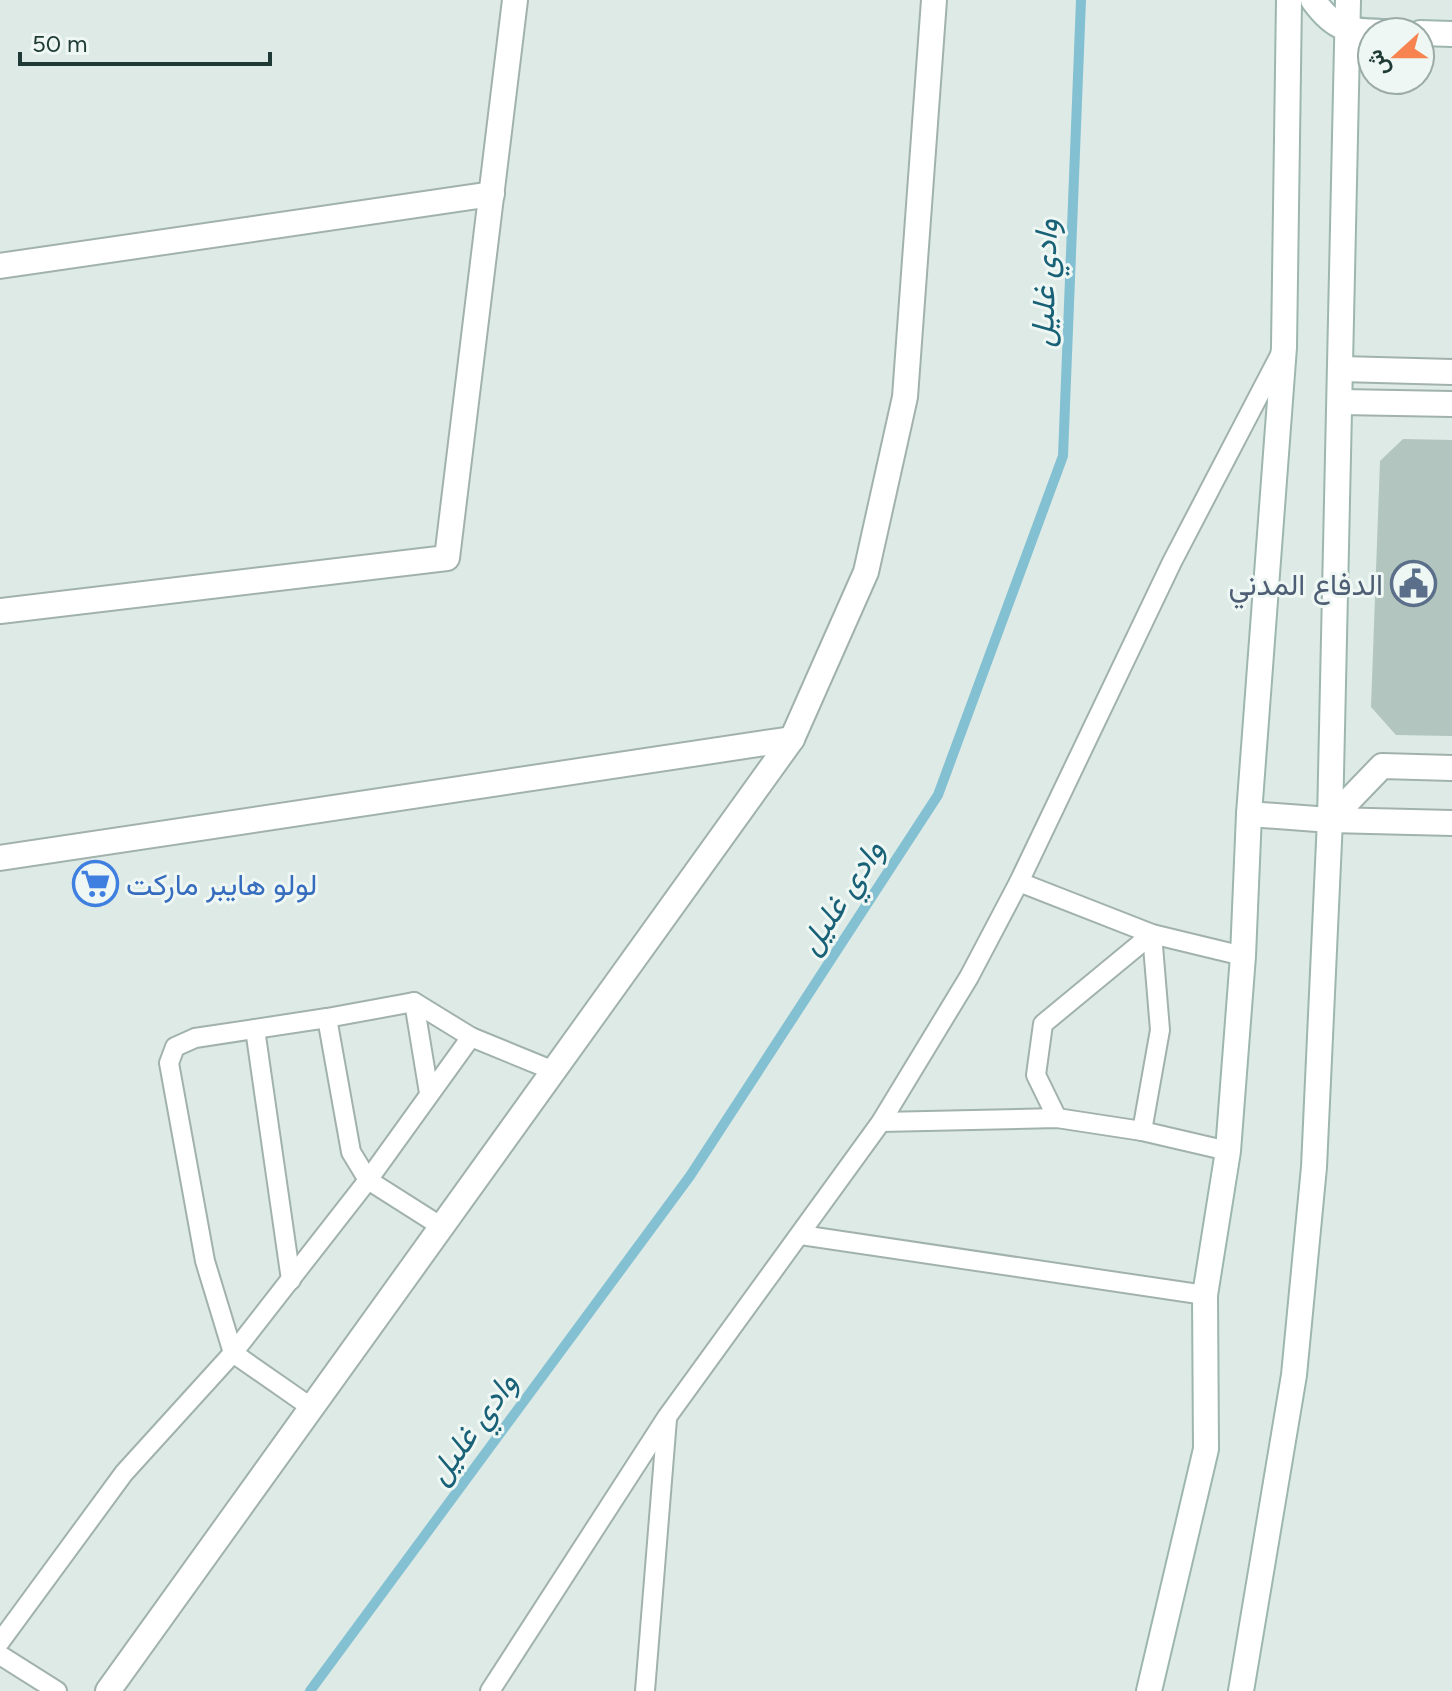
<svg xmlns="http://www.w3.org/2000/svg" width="1452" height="1691" font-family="Figtree,Vazirmatn,sans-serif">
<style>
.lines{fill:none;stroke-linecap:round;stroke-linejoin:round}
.stream{stroke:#83c0d2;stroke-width:10}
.building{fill:#b3c5bf}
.service-casing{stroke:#a1b2ad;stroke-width:22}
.minor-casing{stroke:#a1b2ad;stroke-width:28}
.secondary-casing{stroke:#9db6af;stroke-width:28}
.service{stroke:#fff;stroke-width:18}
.minor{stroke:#fff;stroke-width:24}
.secondary{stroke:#fff;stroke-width:24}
.labels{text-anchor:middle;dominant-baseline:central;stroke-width:6;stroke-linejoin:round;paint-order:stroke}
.service-label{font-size:30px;fill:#4e5e75;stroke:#eef7f3;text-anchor:end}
.shop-label{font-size:30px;fill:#366cbe;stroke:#eef7f3;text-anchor:start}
.water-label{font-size:32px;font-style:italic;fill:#186177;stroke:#eef7f3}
</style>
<rect width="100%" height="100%" fill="#deeae6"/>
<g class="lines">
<path class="stream" d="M 310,1691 L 690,1176 L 938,795 L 1063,456 L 1081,0"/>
</g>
<path class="building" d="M 1403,439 L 1452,440 L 1452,736 L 1396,735 L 1371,707 L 1380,461 Z"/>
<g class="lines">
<defs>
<g id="service">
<path d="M 1019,882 L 1152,934 L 1243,956"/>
<path d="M 414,1002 L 429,1093"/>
<path d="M 327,1018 L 351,1152 L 368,1180 L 442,1227"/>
<path d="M 255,1029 L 291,1280"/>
<path d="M 1057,1118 L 1036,1075 L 1043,1024 L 1152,934 L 1160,1030 L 1142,1131"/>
<path d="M 881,1122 L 1057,1118 L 1142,1131 L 1228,1151"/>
<path d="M 801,1235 L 1205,1295"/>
<path d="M 233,1353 L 205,1261 L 169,1063 L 175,1047 L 195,1038 L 327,1018 L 414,1002 L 471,1037 L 554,1071"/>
<path d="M 233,1353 L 368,1180 L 471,1037"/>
<path d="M 0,1642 L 124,1473 L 233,1353 L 312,1408"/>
<path d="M 0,1655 L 57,1691"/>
<path d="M 490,1691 L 667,1417 L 881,1122 L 969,977 L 1019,882 L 1172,562 L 1281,353"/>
<path d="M 645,1691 L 667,1419"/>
</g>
<g id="minor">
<path d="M 0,266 L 492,194"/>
<path d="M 1341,369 L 1452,372"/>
<path d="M 1341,402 L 1452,404"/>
<path d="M 0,611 L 447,558 L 515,0"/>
<path d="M 1249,814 L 1330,820 L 1452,823"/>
<path d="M 1330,820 L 1382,766 L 1452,768"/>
<path d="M 0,858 L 792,739"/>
<path d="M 108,1691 L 792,739 L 866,572 L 905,397 L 934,0"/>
</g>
<g id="secondary">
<path d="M 1313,0 C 1336,32 1350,31 1387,32"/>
<path d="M 1420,33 L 1452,34"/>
<path d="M 1149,1691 L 1206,1449 L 1205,1295 L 1228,1151 L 1243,956 L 1249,814 L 1284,347 L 1289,0"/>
<path d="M 1241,1691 L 1294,1375 L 1314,1167 L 1330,820 L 1348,0"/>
</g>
</defs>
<use href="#service" class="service-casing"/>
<use href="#minor" class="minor-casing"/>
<use href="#secondary" class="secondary-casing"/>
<use href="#service" class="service"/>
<use href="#minor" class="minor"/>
<use href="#secondary" class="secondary"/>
</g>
<defs>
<symbol id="civic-ring" viewBox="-11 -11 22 22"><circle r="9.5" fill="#eef7f3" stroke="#5c6f8a" stroke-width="1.5"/><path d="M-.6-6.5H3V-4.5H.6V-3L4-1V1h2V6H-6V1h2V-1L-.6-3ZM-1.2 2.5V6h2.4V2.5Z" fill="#5c6f8a"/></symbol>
<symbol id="supermarket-ring" viewBox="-11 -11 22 22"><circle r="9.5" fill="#eef7f3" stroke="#3f7fe0" stroke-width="1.5"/><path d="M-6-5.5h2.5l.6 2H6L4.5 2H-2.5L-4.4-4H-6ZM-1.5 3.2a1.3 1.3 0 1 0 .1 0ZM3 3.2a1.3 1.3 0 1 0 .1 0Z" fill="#3f7fe0"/></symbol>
</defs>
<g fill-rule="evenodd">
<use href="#civic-ring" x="1388" y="558" width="51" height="51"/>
<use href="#supermarket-ring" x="70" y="858" width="51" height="51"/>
</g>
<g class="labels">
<g class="service-label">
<text x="1383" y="584">الدفاع المدني</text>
</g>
<g class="shop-label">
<text x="126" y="884">لولو هايبر ماركت</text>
</g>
<g class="water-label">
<text transform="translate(1044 283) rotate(-88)">وادي غليل</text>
<text transform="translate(841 897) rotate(-57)">وادي غليل</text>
<text transform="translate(472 1428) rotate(-54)">وادي غليل</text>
</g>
</g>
<g transform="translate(1396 56) rotate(249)"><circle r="38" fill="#eef7f3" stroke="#9baba7" stroke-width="2"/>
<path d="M0-6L14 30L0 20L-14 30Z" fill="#f78450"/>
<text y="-12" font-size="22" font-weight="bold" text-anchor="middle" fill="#1f3a35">ش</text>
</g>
<path d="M20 52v12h250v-12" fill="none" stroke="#1f3a35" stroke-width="4"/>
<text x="32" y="52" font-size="24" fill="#1f3a35" stroke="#eef7f3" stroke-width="6" paint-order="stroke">50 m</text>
</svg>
